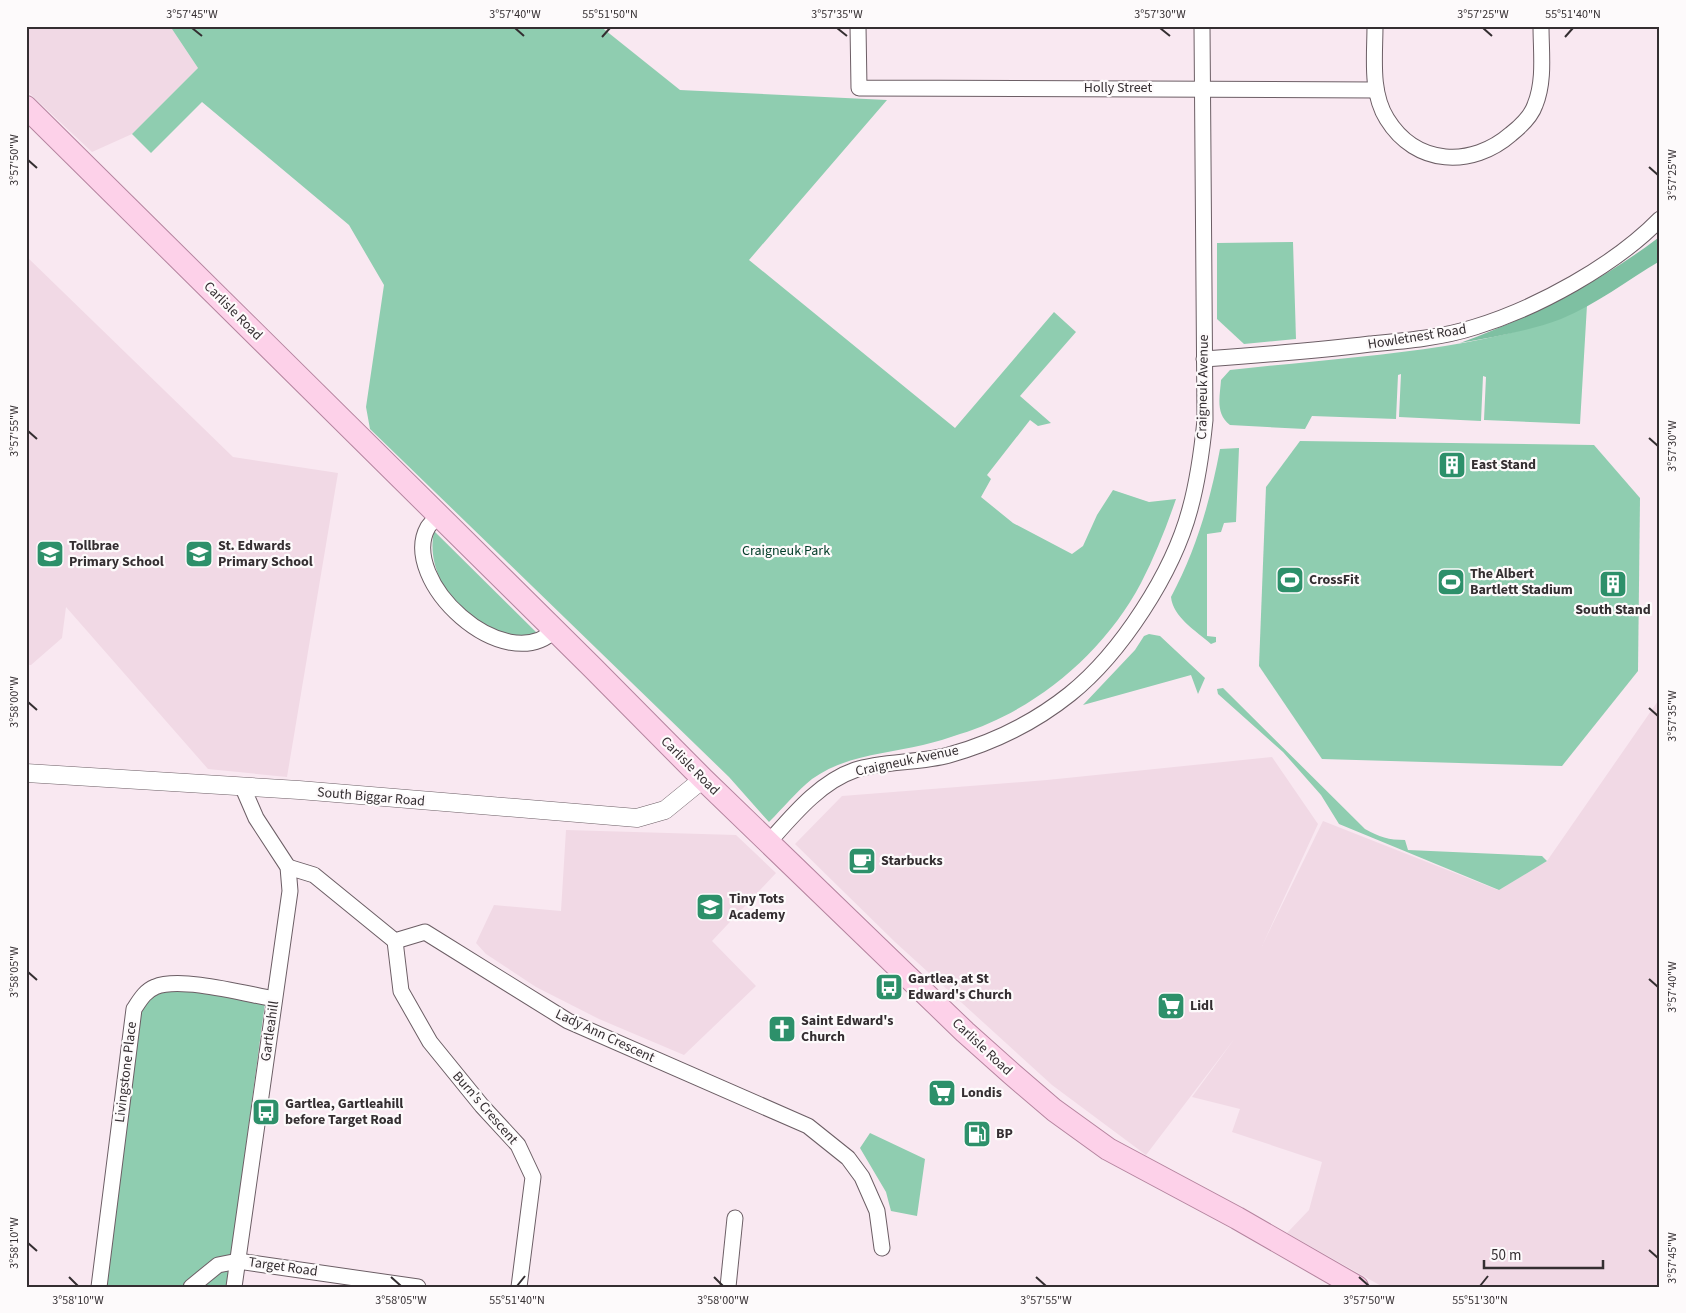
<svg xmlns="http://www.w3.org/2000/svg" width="1686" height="1313" font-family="'Source Sans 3',sans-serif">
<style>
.built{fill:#f1d9e5}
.green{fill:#8fcdb0}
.forest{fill:#7ec0a2}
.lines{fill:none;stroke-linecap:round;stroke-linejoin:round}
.minor-casing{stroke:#6c5e65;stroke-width:17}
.tertiary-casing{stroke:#6c5e65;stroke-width:19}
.primary-casing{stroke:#b5849f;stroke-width:24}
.minor{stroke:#fff;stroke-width:15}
.tertiary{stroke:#fff;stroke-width:18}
.primary{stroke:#fdd1e9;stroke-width:22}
.ticks{fill:none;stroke:#342e31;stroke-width:2}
.labels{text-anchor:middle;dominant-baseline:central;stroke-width:4.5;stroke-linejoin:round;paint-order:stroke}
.street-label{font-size:14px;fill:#342e31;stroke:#fdfafb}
.poi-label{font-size:14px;font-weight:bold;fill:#342e31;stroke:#fdfafb;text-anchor:start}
.park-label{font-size:14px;fill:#003b27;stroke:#fdfafb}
.neatline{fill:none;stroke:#342e31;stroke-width:2}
.ticks-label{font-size:12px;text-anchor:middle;fill:#342e31}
</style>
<rect width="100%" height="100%" fill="#f9e8f1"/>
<g class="built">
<path d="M 26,26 L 170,26 L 198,68 L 132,134 L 92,152 L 26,90 Z"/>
<path d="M 26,256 L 233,457 L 338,473 L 287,777 L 208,769 L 66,607 L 62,638 L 31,665 L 26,665 Z"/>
<path d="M 1660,698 L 1660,1287 L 1383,1287 L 1287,1233 L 1309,1210 L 1322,1162 L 1232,1132 L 1240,1109 L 1192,1097 L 1235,1038 L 1146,1155 L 1052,1085 L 895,942 L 795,844 L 842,796 L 1047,780 L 1272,757 L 1318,824 L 1262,946 L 1323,821 L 1498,890 L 1547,861 Z"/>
<path d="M 566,830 L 736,835 L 776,873 L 712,941 L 756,986 L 684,1055 L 599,1019 L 536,987 L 486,954 L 476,943 L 494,905 L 561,911 Z"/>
</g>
<g class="green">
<path d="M 170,26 L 600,26 L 680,90 L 887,100 L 749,260 L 955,428 L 1054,312 L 1076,332 L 1020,396 L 1051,423 L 1038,426 L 1030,420 L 987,475 L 991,479 L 981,497 L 1013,523 L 1072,554 L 1083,546 L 1097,515 L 1113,490 L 1149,502 L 1176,499 C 1166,528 1155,556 1141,583 C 1104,653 1035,711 960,734 C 948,738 936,742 923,745 C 885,754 846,755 812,779 C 797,791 783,808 769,822 L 729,777 L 370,429 L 366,407 L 384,285 L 349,225 L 202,102 L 151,153 L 132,134 L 198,68 Z"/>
<path d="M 1293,242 L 1296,339 L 1244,344 L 1217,319 L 1217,243 Z"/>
<path d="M 1587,305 L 1580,424 L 1484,420 L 1486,377 L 1483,376 L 1481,421 L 1399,417 L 1401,374 L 1398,375 L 1396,419 L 1312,416 L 1305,429 L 1230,425 C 1215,414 1220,396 1221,380 L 1230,370 C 1302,362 1374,357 1445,346 C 1494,338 1543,328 1587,305 Z"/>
<path d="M 1300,441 L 1594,445 L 1640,498 L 1638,671 L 1562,766 L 1322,759 L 1259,666 L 1266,487 Z"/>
<path d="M 1239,448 L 1236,522 L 1224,523 L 1221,532 L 1207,534 L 1207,636 L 1216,637 L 1216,642 L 1211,644 C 1196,631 1173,617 1171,597 C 1196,550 1210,502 1220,449 Z"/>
<path d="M 434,531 L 536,632 L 533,635 C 526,635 517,636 510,635 C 464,627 424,577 434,531 Z"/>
<path d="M 1149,634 L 1160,636 L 1205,678 L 1198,694 L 1191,675 L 1083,705 L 1135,650 L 1144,636 Z"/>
<path d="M 1223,688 L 1365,829 C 1379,837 1389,840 1405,840 L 1408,850 L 1542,856 L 1547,861 L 1499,890 L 1339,824 L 1321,795 L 1283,752 L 1218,694 L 1217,689 Z"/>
<path d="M 176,986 L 265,1003 L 227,1287 L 102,1287 L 137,1011 L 148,997 Z"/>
<path d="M 870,1133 L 925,1159 L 917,1216 L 891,1211 L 886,1192 L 860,1148 Z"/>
</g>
<path class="forest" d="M 1658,238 L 1660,261 C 1628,280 1595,305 1561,319 C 1529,331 1494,337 1460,343 C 1531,317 1597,284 1658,238 Z"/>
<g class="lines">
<defs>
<g id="minor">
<path d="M 858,26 L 859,88 L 1376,90"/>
<path d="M 1375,26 C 1375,56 1370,92 1387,119 C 1416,166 1472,168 1511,134 C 1521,126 1531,117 1535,105 C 1545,81 1541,52 1541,26"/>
<path d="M 1204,359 C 1259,355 1315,351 1370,344 C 1404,341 1441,338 1475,327 C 1537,308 1614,266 1660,219"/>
<path d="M 438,516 C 435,519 431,523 428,527 C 398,580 504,679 555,630"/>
<path d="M 769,842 C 793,815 820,782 855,770 C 883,761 920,763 949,755 C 992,743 1035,722 1070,694 C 1121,653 1173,573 1190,509 C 1198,480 1202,450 1205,420 L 1202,26"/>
<path d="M 288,867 L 314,875 L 395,941 L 425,932 L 568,1021 L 808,1126 L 848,1158 L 862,1177 L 877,1211 L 882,1248"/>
<path d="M 395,941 L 401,991 L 430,1042 L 482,1106 L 518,1145 L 533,1177 L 519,1287"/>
<path d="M 99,1287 L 134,1009 C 140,1000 145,991 155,987 C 180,976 246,994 274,999"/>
<path d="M 191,1287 L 218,1265 L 238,1261 L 418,1287"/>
<path d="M 234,1287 L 290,891 L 288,867 L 256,818 L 243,788"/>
<path d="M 728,1287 L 735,1218"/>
</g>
<path id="tertiary" d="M 26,773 L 299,790 L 637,818 L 665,810 L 703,779"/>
<path id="primary" d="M 26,107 L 592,667 L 703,779 L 965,1032 L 1012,1074 L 1054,1110 L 1108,1149 L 1237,1218 L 1357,1287"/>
</defs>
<use href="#minor" class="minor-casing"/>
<use href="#tertiary" class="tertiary-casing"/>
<use href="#primary" class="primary-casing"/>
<use href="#minor" class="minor"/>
<use href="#tertiary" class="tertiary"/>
<use href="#primary" class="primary"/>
</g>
<path class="ticks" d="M 192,28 L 202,36M 515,28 L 524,36M 837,28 L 847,36M 1160,28 L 1170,36M 1483,28 L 1492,36M 602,37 L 610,28M 1565,37 L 1573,28M 28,160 L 37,168M 1649,167 L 1658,175M 28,431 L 37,439M 1649,438 L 1658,446M 28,702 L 37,710M 1649,708 L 1658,716M 28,972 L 37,980M 1649,979 L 1658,987M 28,1243 L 37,1251M 1649,1250 L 1658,1258M 69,1277 L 78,1286M 391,1277 L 401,1286M 714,1277 L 723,1286M 1036,1277 L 1046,1286M 1359,1277 L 1369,1286M 517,1286 L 525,1276M 1480,1286 L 1488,1276"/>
<defs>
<symbol id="building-square" viewBox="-11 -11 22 22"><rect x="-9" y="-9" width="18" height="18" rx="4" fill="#2d906a" stroke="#fdfafb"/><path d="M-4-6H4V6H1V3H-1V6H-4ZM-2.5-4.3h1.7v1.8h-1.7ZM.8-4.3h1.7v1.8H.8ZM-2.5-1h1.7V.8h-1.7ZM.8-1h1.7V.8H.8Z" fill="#fff"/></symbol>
<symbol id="school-square" viewBox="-11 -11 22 22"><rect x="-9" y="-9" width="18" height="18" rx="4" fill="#2d906a" stroke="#fdfafb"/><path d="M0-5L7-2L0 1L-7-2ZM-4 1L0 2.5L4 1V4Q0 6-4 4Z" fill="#fff"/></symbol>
<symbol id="stadium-square" viewBox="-11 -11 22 22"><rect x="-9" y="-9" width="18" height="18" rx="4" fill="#2d906a" stroke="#fdfafb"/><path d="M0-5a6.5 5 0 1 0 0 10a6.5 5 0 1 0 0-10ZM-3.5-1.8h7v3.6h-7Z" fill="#fff"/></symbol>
<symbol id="cafe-square" viewBox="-11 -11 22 22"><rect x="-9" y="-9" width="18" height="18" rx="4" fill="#2d906a" stroke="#fdfafb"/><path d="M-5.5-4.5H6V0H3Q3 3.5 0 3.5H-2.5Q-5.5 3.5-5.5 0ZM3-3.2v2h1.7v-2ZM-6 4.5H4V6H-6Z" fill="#fff"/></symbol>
<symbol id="bus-square" viewBox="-11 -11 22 22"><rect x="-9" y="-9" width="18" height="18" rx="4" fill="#2d906a" stroke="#fdfafb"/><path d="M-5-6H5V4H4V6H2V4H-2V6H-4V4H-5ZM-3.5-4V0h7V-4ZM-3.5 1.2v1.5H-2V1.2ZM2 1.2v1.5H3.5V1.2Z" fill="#fff"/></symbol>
<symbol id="supermarket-square" viewBox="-11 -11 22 22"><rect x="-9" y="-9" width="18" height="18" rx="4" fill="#2d906a" stroke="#fdfafb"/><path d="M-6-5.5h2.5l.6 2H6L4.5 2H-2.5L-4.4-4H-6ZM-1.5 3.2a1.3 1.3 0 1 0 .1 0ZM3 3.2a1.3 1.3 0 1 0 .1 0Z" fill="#fff"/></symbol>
<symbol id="church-square" viewBox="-11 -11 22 22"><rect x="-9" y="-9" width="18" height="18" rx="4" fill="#2d906a" stroke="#fdfafb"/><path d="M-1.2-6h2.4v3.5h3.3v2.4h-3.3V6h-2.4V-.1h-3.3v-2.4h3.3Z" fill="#fff"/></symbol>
<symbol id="fuel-square" viewBox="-11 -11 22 22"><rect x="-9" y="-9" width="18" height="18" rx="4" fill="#2d906a" stroke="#fdfafb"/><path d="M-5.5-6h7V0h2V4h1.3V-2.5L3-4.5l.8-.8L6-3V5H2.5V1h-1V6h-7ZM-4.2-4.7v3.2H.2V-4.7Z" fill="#fff"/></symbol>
</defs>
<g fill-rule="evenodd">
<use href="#building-square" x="1436" y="449" width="32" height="32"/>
<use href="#school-square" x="34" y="538" width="32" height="32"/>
<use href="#school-square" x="183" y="538" width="32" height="32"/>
<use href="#stadium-square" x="1274" y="564" width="32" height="32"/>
<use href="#stadium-square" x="1435" y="566" width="32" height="32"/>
<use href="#building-square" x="1597" y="568" width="32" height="32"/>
<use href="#cafe-square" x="846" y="845" width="32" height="32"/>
<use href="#school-square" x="694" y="891" width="32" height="32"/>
<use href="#bus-square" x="873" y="971" width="32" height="32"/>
<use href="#supermarket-square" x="1155" y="990" width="32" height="32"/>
<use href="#church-square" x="766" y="1013" width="32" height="32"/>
<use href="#supermarket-square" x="926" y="1077" width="32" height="32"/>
<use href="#bus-square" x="250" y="1096" width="32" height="32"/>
<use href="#fuel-square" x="961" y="1118" width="32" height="32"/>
</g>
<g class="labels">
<g class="street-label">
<text x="1118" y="88">Holly Street</text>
<text transform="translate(233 311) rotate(45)">Carlisle Road</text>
<text transform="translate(1417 337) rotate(-9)">Howletnest Road</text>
<text transform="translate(1203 387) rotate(-89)">Craigneuk Avenue</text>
<text transform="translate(907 761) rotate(-12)">Craigneuk Avenue</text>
<text transform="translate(690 766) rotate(45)">Carlisle Road</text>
<text transform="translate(371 797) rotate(5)">South Biggar Road</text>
<text transform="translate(270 1031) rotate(-82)">Gartleahill</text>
<text transform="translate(605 1036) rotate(25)">Lady Ann Crescent</text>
<text transform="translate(982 1047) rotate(43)">Carlisle Road</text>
<text transform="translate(126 1072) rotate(-83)">Livingstone Place</text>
<text transform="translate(485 1108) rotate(49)">Burn's Crescent</text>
<text transform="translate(283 1267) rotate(8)">Target Road</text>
</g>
<g class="poi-label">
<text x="1471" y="465">East Stand</text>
<text x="69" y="546">Tollbrae<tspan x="69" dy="16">Primary School</tspan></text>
<text x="218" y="546">St. Edwards<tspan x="218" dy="16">Primary School</tspan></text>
<text x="1470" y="574">The Albert<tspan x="1470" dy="16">Bartlett Stadium</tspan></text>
<text x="1309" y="580">CrossFit</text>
<text x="1613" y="610" text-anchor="middle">South Stand</text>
<text x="881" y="861">Starbucks</text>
<text x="729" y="899">Tiny Tots<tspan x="729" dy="16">Academy</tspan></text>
<text x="908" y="979">Gartlea, at St<tspan x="908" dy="16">Edward's Church</tspan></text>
<text x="1190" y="1006">Lidl</text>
<text x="801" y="1021">Saint Edward's<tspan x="801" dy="16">Church</tspan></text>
<text x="961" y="1093">Londis</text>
<text x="285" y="1104">Gartlea, Gartleahill<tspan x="285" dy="16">before Target Road</tspan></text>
<text x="996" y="1134">BP</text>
</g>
<g class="park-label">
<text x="786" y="551">Craigneuk Park</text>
</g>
</g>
<rect width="1686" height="1313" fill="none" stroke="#fdfafb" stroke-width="55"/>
<path d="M1484 1260v8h119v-8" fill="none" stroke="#342e31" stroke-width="2.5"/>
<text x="1491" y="1260" font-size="15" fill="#342e31" stroke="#fdfafb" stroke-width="4" paint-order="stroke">50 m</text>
<rect x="28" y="28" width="1630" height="1258" class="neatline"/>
<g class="ticks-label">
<text x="192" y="18">3°57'45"W</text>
<text x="515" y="18">3°57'40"W</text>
<text x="610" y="18">55°51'50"N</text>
<text x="837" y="18">3°57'35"W</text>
<text x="1160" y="18">3°57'30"W</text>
<text x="1483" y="18">3°57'25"W</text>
<text x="1573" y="18">55°51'40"N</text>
<text transform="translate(14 160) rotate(-90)" y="4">3°57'50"W</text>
<text transform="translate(1672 175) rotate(-90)" y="4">3°57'25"W</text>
<text transform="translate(14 431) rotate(-90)" y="4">3°57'55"W</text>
<text transform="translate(1672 446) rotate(-90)" y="4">3°57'30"W</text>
<text transform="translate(14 702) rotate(-90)" y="4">3°58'00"W</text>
<text transform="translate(1672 716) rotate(-90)" y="4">3°57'35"W</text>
<text transform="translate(14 972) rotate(-90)" y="4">3°58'05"W</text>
<text transform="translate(1672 987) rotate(-90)" y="4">3°57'40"W</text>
<text transform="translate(14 1243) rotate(-90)" y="4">3°58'10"W</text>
<text transform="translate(1672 1258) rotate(-90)" y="4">3°57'45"W</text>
<text x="78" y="1304">3°58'10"W</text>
<text x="401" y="1304">3°58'05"W</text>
<text x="517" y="1304">55°51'40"N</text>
<text x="723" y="1304">3°58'00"W</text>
<text x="1046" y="1304">3°57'55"W</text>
<text x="1369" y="1304">3°57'50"W</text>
<text x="1480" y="1304">55°51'30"N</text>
</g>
</svg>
